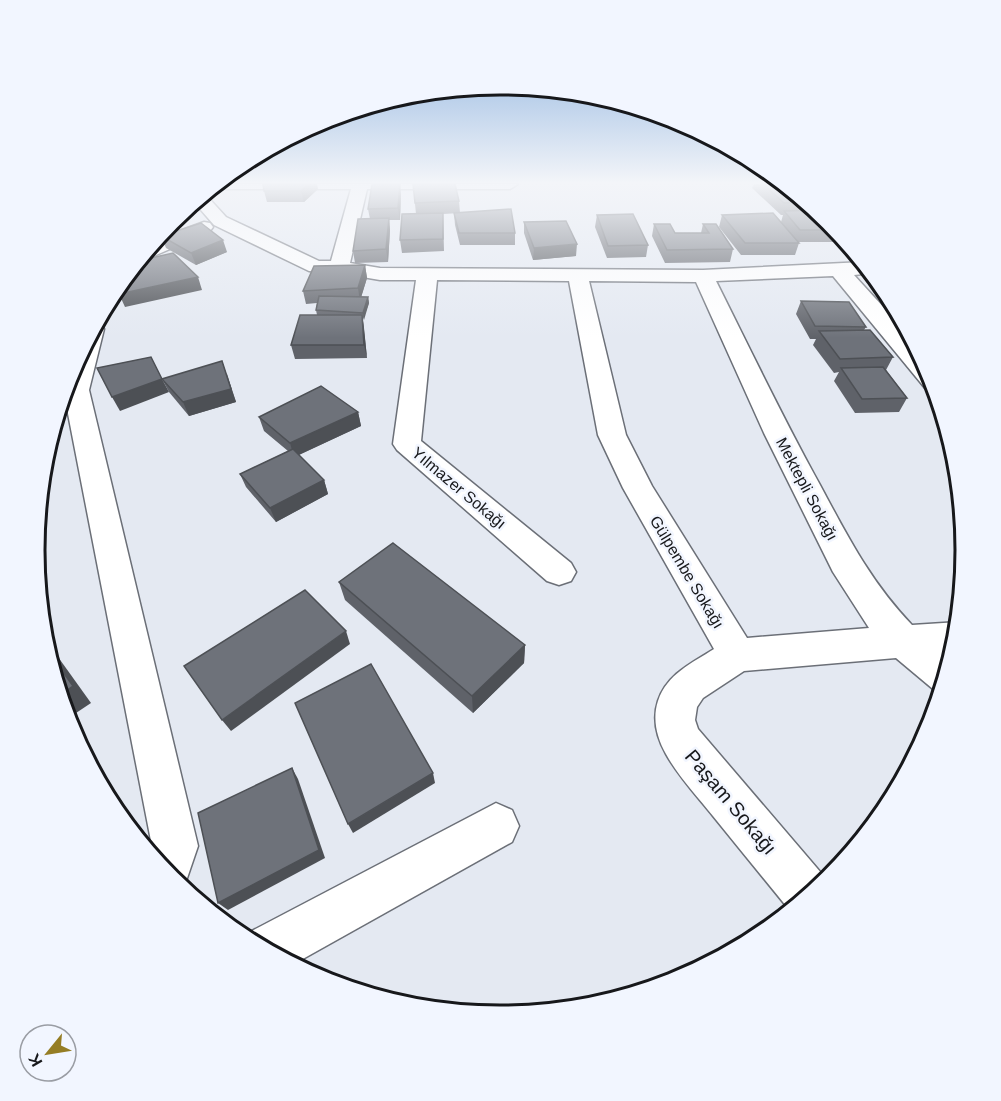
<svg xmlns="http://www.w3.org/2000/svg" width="1001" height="1101" font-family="Helvetica,sans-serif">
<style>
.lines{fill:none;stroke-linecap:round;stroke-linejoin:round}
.street-casing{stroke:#6b6f77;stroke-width:3}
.street{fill:#fff;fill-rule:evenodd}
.wall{fill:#5f6269}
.shaded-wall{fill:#4d5055}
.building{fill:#6e727a;stroke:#4d5055;stroke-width:1.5}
.labels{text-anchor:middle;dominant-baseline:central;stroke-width:5;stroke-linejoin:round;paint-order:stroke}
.street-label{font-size:16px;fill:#17181b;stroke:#f2f6ff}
.near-street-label{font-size:20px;fill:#17181b;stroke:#f2f6ff}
.rim{fill:none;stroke:#17181b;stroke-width:3}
</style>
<rect width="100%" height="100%" fill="#e4e9f2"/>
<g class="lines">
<defs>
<g id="street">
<path d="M 216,184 L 518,184 L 510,189 L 367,189 L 350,263 L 380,268 L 703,270 L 864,262 L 873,273 L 854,275 C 885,310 923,344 936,390 L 925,388 L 833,276 L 716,281 C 750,349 783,418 820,485 C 848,537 870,581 912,625 L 959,622 L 954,653 L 946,654 L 952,658 L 942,692 L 933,689 L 896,658 L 744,671 L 703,698 L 697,707 L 695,720 L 698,729 L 828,881 L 791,912 C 765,880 739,848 713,816 C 697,796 678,776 666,754 C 657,738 652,719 658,701 C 667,674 692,663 714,649 L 623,488 L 598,435 L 569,281 L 437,280 L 421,441 L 571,563 L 576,572 L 571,581 L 559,585 L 547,581 L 397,450 L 393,444 L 416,280 L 380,280 L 339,273 L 309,271 L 214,225 L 194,202 L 205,194 L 226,217 L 319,261 L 331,261 L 351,189 L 210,189 ZM 589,281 L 696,282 L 764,433 L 833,572 L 869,628 L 747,638 L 652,486 L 626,435 Z"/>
<path d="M 204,222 L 210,223 L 213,227 L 210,231 C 197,236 148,261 139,260 L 155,240 Z"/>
<path d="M 96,323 L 101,324 L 104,329 L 89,390 L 198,846 L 183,890 L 171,880 L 149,853 L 152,846 L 64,393 L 70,372 Z"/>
<path d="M 496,803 L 512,810 L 519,826 L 512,842 L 292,965 L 245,940 L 248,933 Z"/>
</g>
</defs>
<use href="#street" class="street-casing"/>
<use href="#street" class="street"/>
</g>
<g class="wall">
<path d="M 413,184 L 459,201 L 460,213 L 443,214 L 444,251 L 402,253 L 400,240 L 416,214 Z"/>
<path d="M 754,184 L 785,184 L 830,221 L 840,234 L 837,242 L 798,242 L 799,243 L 795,255 L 741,255 L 719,227 L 722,215 L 781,222 L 783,215 L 781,215 L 752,188 Z"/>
<path d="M 318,189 L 304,202 L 267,202 L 264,191 Z"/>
<path d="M 401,194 L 400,220 L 389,220 L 390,230 L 388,262 L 355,263 L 353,251 L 370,219 L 368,209 Z"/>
<path d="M 454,213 L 515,233 L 515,245 L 460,245 L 455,225 Z"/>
<path d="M 597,215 L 648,245 L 646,257 L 607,258 L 595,227 Z"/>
<path d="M 524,222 L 576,256 L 533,260 L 524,233 Z"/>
<path d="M 654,224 L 675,233 L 701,233 L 703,224 L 733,249 L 730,262 L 665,263 L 652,236 Z"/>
<path d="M 161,236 L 227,252 L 196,265 L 166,248 Z"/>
<path d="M 365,265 L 367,278 L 361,297 L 368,297 L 369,303 L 363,320 L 367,358 L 295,359 L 291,345 L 317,315 L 316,310 L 317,303 L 306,304 L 303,291 Z"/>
<path d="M 801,301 L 866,327 L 864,330 L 893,357 L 886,370 L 907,398 L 899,412 L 855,413 L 834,381 L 839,372 L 834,373 L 813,345 L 816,339 L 810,339 L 796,314 Z"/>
<path d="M 227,374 L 236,402 L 189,416 L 169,392 L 162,379 Z"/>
<path d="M 358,412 L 361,426 L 299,455 L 324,480 L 328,494 L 276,522 L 246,487 L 240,474 L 288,451 L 264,431 L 259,417 Z"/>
<path d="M 339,582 L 525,645 L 524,663 L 473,713 L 345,600 Z"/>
</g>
<g class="shaded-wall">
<path d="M 309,184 L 317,184 L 318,189 L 304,202 L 301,191 Z"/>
<path d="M 400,184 L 401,194 L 400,220 L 398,208 Z"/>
<path d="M 389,218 L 390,230 L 388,262 L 386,249 Z"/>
<path d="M 223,240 L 227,252 L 196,265 L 191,253 Z"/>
<path d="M 577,244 L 576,256 L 533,260 L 534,248 Z"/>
<path d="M 365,265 L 367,278 L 360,301 L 358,288 Z"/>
<path d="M 198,277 L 202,290 L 125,307 L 119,294 Z"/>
<path d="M 368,297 L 369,303 L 364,320 L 363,313 Z"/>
<path d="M 362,315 L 364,328 L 367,358 L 364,345 Z"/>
<path d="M 222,361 L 236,402 L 189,416 L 183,402 Z"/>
<path d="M 162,379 L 169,392 L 120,411 L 112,397 Z"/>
<path d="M 358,412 L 361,426 L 294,457 L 290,443 Z"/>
<path d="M 324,480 L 328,494 L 276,522 L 270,508 Z"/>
<path d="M 346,631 L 350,644 L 231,731 L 222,720 Z"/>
<path d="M 43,636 L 91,703 L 67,719 L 43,641 Z"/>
<path d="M 525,645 L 524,663 L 473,713 L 472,696 Z"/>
<path d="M 292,768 L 298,779 L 325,858 L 228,910 L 218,903 Z"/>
<path d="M 433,773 L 435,783 L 353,833 L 348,824 Z"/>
</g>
<g class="building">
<path d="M 263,184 L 309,184 L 301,191 L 264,191 Z"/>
<path d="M 372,184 L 400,184 L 398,208 L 368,209 Z"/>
<path d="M 413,184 L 455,184 L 459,201 L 415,203 Z"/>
<path d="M 763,184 L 785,184 L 807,202 L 784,203 Z"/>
<path d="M 511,209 L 515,233 L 459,233 L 454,213 Z"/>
<path d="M 816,210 L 830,221 L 838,230 L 800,230 L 784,211 Z"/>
<path d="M 443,213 L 443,239 L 400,240 L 402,214 Z"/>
<path d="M 773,213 L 799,243 L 745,243 L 722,215 Z"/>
<path d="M 633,214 L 648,245 L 608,246 L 597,215 Z"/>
<path d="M 389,218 L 386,249 L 353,251 L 358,219 Z"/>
<path d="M 566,221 L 577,244 L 534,248 L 524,222 Z"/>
<path d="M 201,223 L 223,240 L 191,253 L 161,236 Z"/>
<path d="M 654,224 L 670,224 L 675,233 L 709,233 L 703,224 L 716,224 L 733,249 L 667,250 Z"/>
<path d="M 173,253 L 198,277 L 119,294 L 117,287 L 138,261 Z"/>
<path d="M 365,265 L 358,288 L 303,291 L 314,266 Z"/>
<path d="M 319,296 L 368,297 L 363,313 L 316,310 Z"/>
<path d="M 801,301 L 849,302 L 866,327 L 815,326 Z"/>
<path d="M 300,315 L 362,315 L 364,345 L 291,345 Z"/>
<path d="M 870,330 L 893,357 L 840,359 L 819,331 Z"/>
<path d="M 151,357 L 162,379 L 112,397 L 97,368 Z"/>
<path d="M 222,361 L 231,389 L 183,402 L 162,379 Z"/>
<path d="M 883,367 L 907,398 L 862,399 L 841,368 Z"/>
<path d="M 321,386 L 358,412 L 290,443 L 259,417 Z"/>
<path d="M 293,449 L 324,480 L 270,508 L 240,474 Z"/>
<path d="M 393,543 L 525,645 L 472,696 L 339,582 Z"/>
<path d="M 305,590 L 346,631 L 222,720 L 184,666 Z"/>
<path d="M 45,647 L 73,686 L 60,695 Z"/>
<path d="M 371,664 L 433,773 L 348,824 L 295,703 Z"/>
<path d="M 292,768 L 319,850 L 218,903 L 198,813 Z"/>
</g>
<linearGradient id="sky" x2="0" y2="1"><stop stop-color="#7aa6da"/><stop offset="0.54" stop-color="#f3f5f9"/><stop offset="1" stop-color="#f3f5f9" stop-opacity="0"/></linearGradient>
<rect width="1001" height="338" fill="url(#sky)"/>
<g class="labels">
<g class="street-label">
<text transform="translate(459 488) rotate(40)">Yılmazer Sokağı</text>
<text transform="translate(807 489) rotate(62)">Mektepli Sokağı</text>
<text transform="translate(687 572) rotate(59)">Gülpembe Sokağı</text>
</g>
<g class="near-street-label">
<text transform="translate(731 802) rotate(50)">Paşam Sokağı</text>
</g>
</g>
<path d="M0 0H1001V1101H0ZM45 550a455 455 0 1 1 910 0a455 455 0 1 1-910 0Z" fill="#f2f6ff" fill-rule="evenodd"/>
<path class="rim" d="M45 550a455 455 0 1 1 910 0a455 455 0 1 1-910 0Z"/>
<g transform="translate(48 1053) rotate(240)"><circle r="28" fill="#f2f6ff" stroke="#9a9da4" stroke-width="1.5"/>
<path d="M0-4.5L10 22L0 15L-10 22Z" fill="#957d24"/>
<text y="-9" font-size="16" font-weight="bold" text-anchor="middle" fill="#17181b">K</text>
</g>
</svg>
